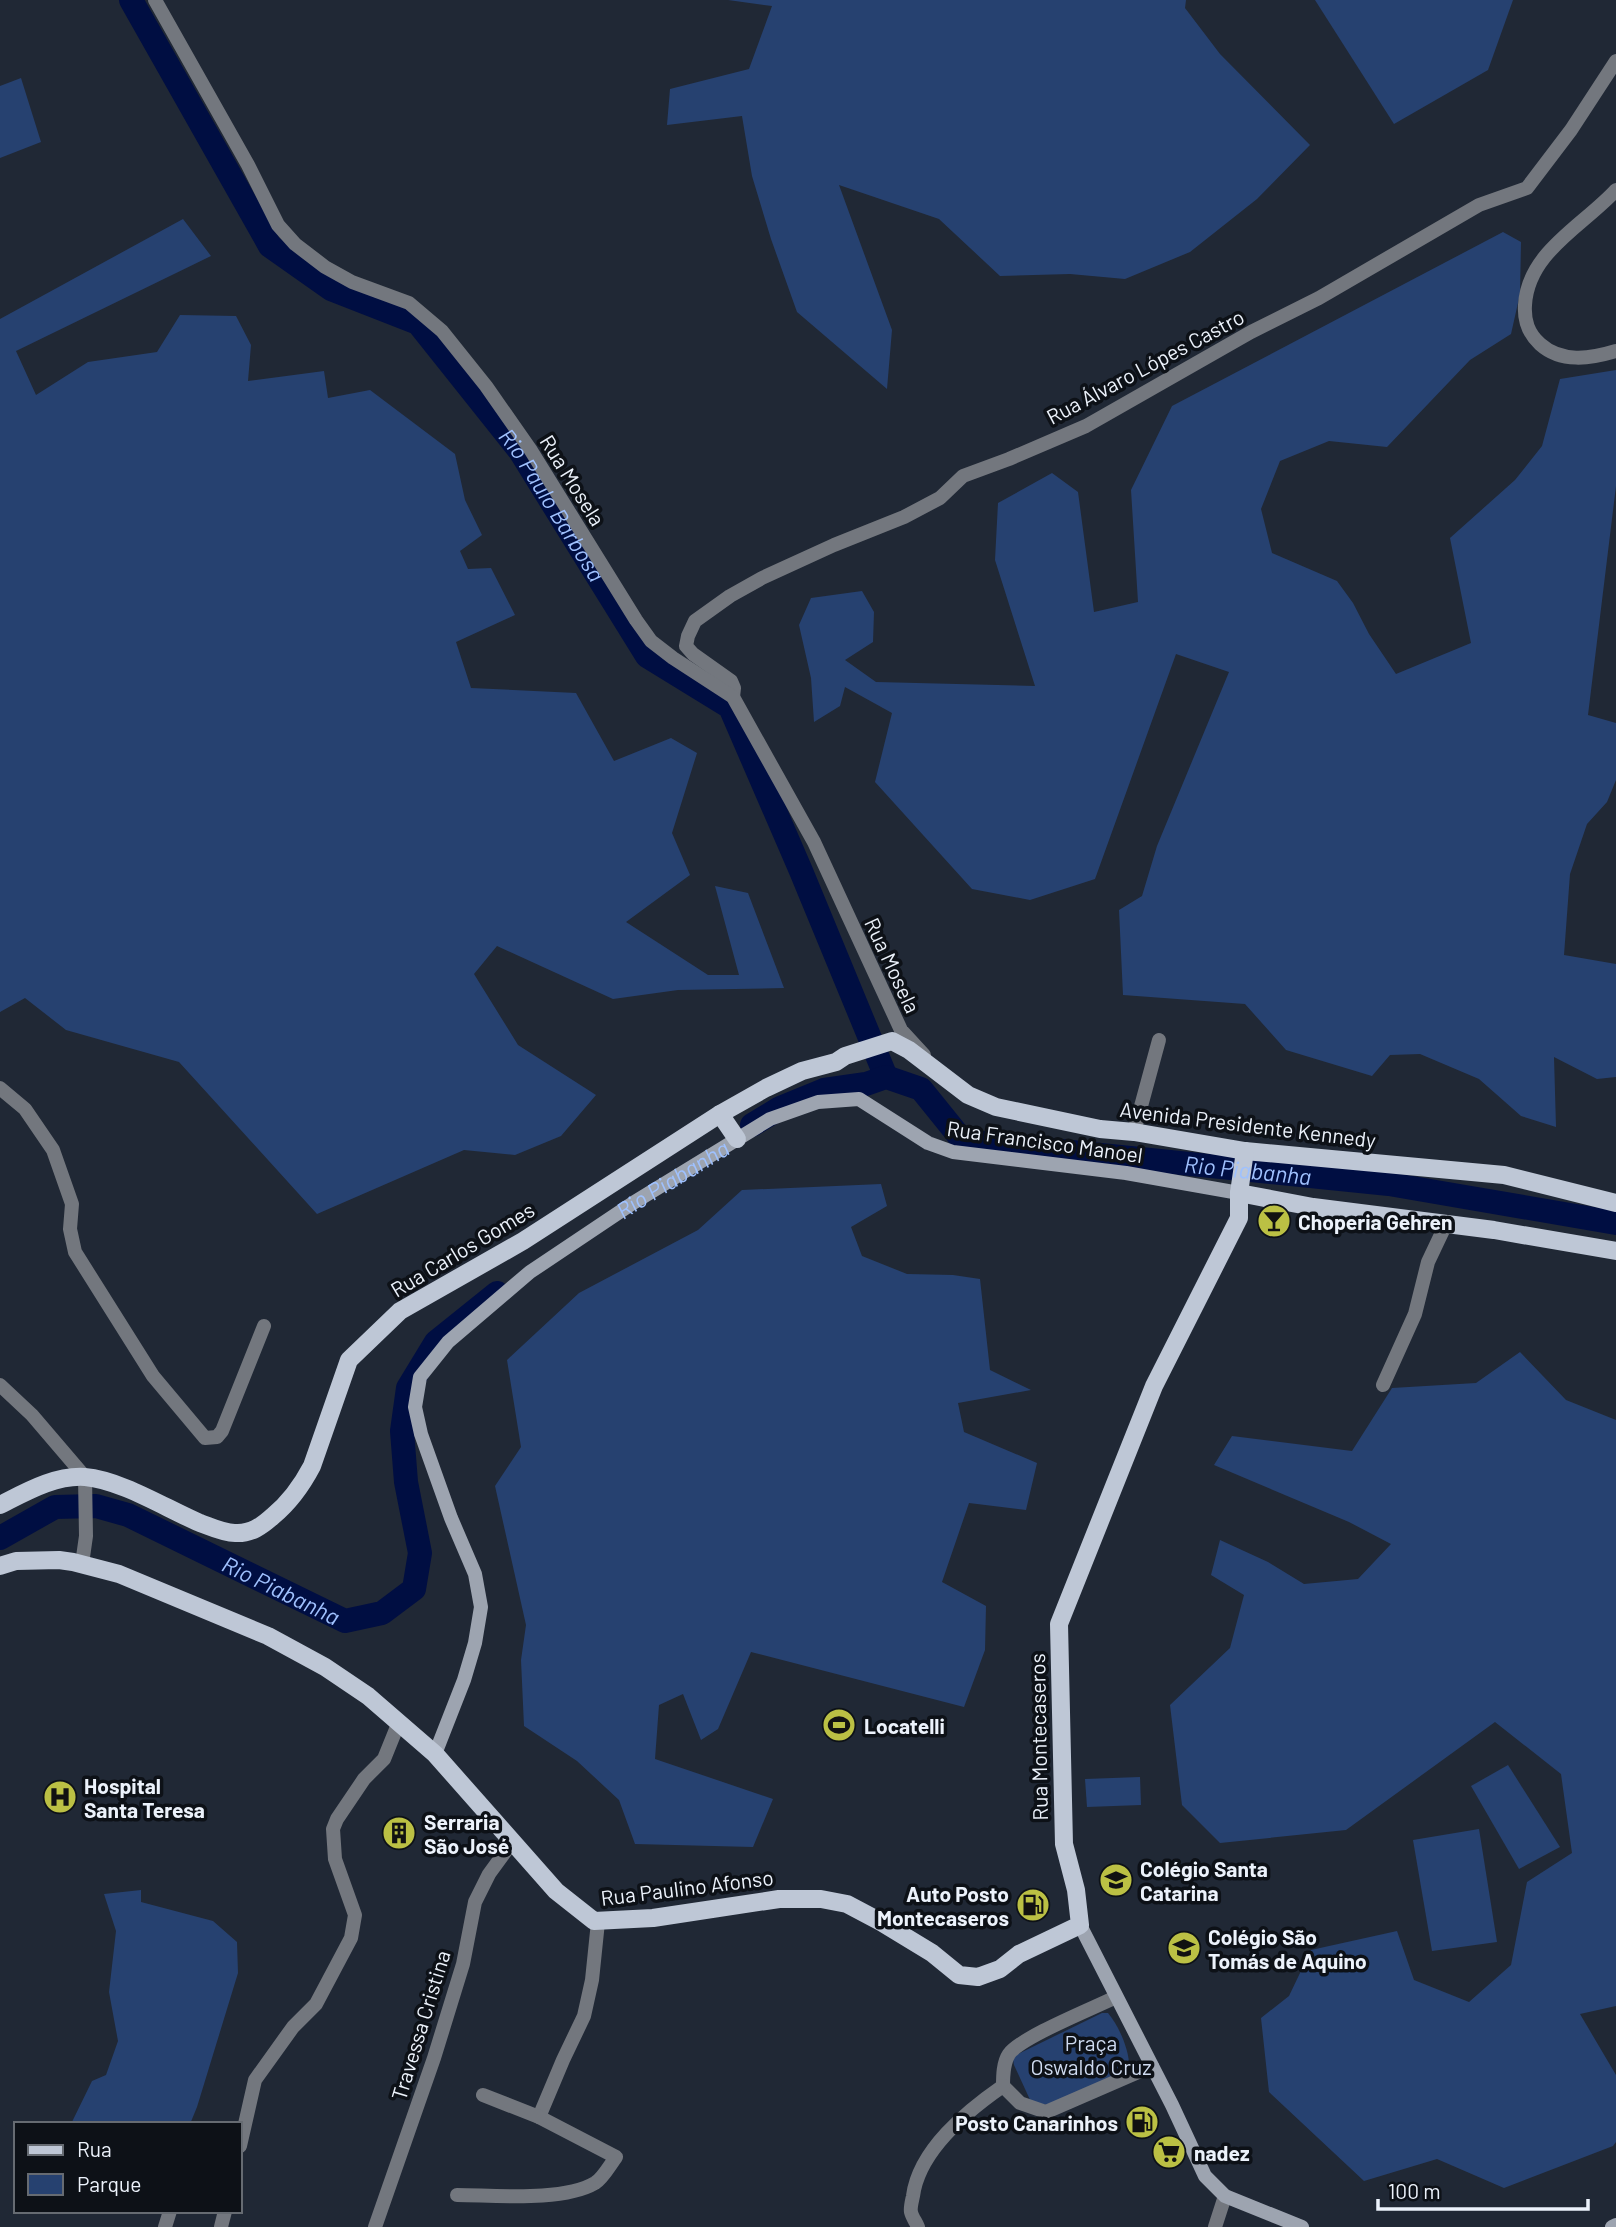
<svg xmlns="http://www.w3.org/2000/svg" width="1616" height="2227" font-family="Barlow,sans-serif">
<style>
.green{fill:#264170}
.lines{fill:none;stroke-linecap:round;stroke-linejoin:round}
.river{stroke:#000e42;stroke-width:24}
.minor{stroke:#73777e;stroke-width:14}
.tertiary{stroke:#73777e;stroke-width:14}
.secondary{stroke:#9da4b0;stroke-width:14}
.primary{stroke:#bec7d6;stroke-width:18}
.labels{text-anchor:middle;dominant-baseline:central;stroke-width:7;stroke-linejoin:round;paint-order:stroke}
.street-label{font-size:21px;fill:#ecf2fb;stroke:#0d1117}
.poi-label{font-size:21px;font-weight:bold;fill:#ecf2fb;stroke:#0d1117;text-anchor:start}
.park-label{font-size:21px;fill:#cfdbf0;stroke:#0d1117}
.water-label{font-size:23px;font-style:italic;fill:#9fc1fe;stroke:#0d1117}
</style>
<rect width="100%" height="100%" fill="#202835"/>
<g class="green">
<path d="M 728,0 L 1186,0 L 1185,8 L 1220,54 L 1310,145 L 1257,199 L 1190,252 L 1125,279 L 1070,274 L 1000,276 L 939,219 L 839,185 L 892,330 L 887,389 L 797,312 L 771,239 L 752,176 L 742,116 L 667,125 L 670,89 L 749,69 L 772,6 Z"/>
<path d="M 1315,0 L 1513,0 L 1488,70 L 1394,124 Z"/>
<path d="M 21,78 L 41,142 L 0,158 L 0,86 Z"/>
<path d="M 183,219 L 211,256 L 16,351 L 36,395 L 88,362 L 157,352 L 180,315 L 236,316 L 251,345 L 248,381 L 324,371 L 328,398 L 370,390 L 455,454 L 465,500 L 482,535 L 460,551 L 468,569 L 491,568 L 515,615 L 456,642 L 471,688 L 576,693 L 614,761 L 671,738 L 697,753 L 672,833 L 690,875 L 626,922 L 708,975 L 739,975 L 715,886 L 748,893 L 784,988 L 678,990 L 613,999 L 497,946 L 474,974 L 518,1045 L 596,1095 L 561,1136 L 515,1155 L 464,1150 L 317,1214 L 179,1062 L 66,1030 L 25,998 L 0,1012 L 0,319 Z"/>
<path d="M 1503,232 L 1521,242 L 1520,294 L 1511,334 L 1470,360 L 1387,447 L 1329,441 L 1280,461 L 1261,509 L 1272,553 L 1337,581 L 1353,603 L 1369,634 L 1396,674 L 1471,643 L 1450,538 L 1515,480 L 1542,446 L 1560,379 L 1616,370 L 1616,486 L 1588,715 L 1616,723 L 1616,780 L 1607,802 L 1587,824 L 1570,874 L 1564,955 L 1616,964 L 1616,1077 L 1597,1079 L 1554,1057 L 1556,1127 L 1521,1116 L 1479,1079 L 1420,1054 L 1390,1055 L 1372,1076 L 1286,1050 L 1245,1004 L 1123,995 L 1119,910 L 1142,896 L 1157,846 L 1229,672 L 1176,654 L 1095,879 L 1030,900 L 972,889 L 875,782 L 892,713 L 845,687 L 840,706 L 814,722 L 811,678 L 799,625 L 811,598 L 862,591 L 874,612 L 873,642 L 845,660 L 876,682 L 1035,686 L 995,560 L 998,503 L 1052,473 L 1078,492 L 1094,612 L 1138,602 L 1131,490 L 1172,406 Z"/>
<path d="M 881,1184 L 887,1206 L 851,1227 L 862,1256 L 907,1274 L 953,1275 L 980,1279 L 990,1370 L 1031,1390 L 958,1403 L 964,1432 L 1037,1463 L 1026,1510 L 969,1503 L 942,1582 L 986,1606 L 985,1650 L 964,1707 L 751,1652 L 718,1729 L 701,1740 L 683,1694 L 659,1705 L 655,1759 L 773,1799 L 753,1847 L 635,1844 L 619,1800 L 577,1761 L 524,1726 L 521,1660 L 526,1625 L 495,1486 L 521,1447 L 507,1360 L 579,1293 L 698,1230 L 742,1190 Z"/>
<path d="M 1520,1352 L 1566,1400 L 1616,1420 L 1616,2006 L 1580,2014 L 1616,2075 L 1616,2142 L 1613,2146 L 1504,2188 L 1437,2159 L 1364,2181 L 1269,2092 L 1261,2018 L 1289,1996 L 1311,1950 L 1397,1931 L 1414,1980 L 1469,2002 L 1511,1965 L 1527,1882 L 1572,1853 L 1561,1774 L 1495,1722 L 1346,1830 L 1220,1843 L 1182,1805 L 1170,1705 L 1230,1648 L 1244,1595 L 1211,1575 L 1220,1540 L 1268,1562 L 1304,1584 L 1358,1579 L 1391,1544 L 1349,1522 L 1214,1465 L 1232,1436 L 1352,1451 L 1392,1388 L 1476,1383 Z"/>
<path d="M 1508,1765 L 1560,1847 L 1519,1869 L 1471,1786 Z"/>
<path d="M 1140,1777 L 1141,1805 L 1087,1807 L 1085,1779 Z"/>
<path d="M 1479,1829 L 1497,1942 L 1432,1951 L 1413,1840 Z"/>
<path d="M 141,1890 L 141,1902 L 213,1921 L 237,1942 L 238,1973 L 197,2107 L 190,2124 L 71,2124 L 92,2081 L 106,2075 L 118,2041 L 109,1992 L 116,1931 L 104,1894 Z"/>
<path d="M 1102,2013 L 1108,2013 C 1119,2026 1130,2051 1129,2068 L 1113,2080 L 1048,2105 L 1031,2102 L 1014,2065 L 1013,2059 L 1016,2055 Z"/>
</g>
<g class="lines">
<g class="river">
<path id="s1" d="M 131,0 L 270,246 L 331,289 L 418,323 L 520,451 L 647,656 L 730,707 L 801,871 L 886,1077"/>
<path id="s2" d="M 752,1125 L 780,1108 L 824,1090 L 866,1084 L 886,1077 L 921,1089 L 963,1141 L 1389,1184 L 1616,1223"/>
<path id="s3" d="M 0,1538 L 55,1507 L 96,1506 L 128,1515 L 345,1621 L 382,1613 L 414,1589 L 420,1553 L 406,1482 L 402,1431 L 408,1388 L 436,1342 L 497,1293"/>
</g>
<g class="minor">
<path d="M 1616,190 C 1583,226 1528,252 1525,305 C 1524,321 1528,333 1540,344 C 1561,363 1590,359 1616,351"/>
<path d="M 733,697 L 734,688 L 731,681 L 693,654 L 686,646 L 688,636 L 695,621 L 730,596 L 762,578 L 834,545 L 904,517 L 940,498 L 963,476 L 1009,459 L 1086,426 L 1251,332 L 1319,298 L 1479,205 L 1527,188 L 1571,130 L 1616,61"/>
<path d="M 0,1088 L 25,1109 L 53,1150 L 72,1204 L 70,1229 L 75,1252 L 153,1376 L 205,1438 L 217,1437 L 222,1431 L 264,1326"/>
<path d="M 1134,1132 L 1159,1040"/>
<path d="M 0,1385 L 32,1415 L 85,1477 L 86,1536 L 82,1564"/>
<path d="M 1383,1385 L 1415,1314 L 1428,1262 L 1446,1224"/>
<path d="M 1116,1997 C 1094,2008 1021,2037 1009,2054 C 1003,2063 1003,2076 1003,2086 L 1020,2103 L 1046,2112 L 1152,2066"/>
<path d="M 539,2117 L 563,2060 L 584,2016 L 592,1980 L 598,1922"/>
<path d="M 240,2146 L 255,2080 L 293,2027 L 316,2004 L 351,1938 L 355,1915 L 335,1859 L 333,1829 L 337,1819 L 364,1779 L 384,1759 L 399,1722"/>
<path d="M 457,2195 C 493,2195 563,2202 595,2183 C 603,2178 610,2165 616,2157 L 539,2117 L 483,2095"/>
<path d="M 165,2227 L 170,2211"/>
<path d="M 221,2227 L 225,2211"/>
<path d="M 375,2227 L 434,2058 L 463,1964 L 475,1902 L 489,1874 L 513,1841"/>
<path d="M 918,2227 C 916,2222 912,2217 911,2212 C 910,2208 912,2201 913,2196 C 919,2150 967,2111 1003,2086"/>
<path d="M 1215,2227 L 1225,2196"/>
</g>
<path class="tertiary" d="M 155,0 L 248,165 L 278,225 L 295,244 L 325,267 L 352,282 L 409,303 L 442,331 L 486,386 L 530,449 L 636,620 L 651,641 L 673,658 L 733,697 L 814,842 L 901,1030 L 924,1055"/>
<g class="secondary">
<path id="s4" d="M 435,1754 L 464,1680 L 475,1643 L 481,1607 L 475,1574 L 451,1518 L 421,1434 L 415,1407 L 420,1377 L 448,1342 L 530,1272 L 633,1203 L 770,1119 L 818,1102 L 859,1099 L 928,1143 L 953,1152 L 1126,1173 L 1239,1193"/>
<path d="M 1080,1925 L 1172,2105 L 1205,2176 L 1225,2196 L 1302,2227"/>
<path d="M 1612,2227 L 1616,2225"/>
</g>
<g class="primary">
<path d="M 720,1114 L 737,1139"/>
<path d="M 1239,1193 L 1313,1207 L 1494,1230 L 1616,1251"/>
<path d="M 0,1505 C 26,1492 55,1475 85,1477 C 121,1480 167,1509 200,1523 C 211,1527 223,1533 235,1533 C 251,1534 262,1526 273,1516 C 290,1502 302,1485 312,1466 L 349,1360 L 400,1311 L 523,1241 L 720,1114 L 766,1088 L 802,1071 L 836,1062 L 845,1056 L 892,1041 L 909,1050 L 968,1095 L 996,1107 L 1100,1129 L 1134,1132 L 1245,1151 L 1504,1175 L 1616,1203"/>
<path d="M 0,1566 L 16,1561 L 59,1560 L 73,1562 L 119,1574 L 268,1636 L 325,1667 L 368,1696 L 435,1754 L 556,1891 L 594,1921 L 653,1918 L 779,1899 L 821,1899 L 847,1904 L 881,1922 L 932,1953 L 959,1975 L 978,1977 L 1000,1969 L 1019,1954 L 1080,1925 L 1076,1890 L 1064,1844 L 1059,1624 L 1154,1386 L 1239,1218 L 1239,1193 L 1245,1151"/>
</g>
</g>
<defs>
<symbol id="bar-disc" viewBox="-11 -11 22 22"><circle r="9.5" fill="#bbc044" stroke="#0d1117"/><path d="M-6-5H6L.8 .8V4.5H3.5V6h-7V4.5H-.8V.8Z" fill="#111"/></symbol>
<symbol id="stadium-disc" viewBox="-11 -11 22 22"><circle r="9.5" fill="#bbc044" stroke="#0d1117"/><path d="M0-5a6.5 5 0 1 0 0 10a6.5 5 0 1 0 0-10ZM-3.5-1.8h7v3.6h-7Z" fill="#111"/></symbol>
<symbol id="hospital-disc" viewBox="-11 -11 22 22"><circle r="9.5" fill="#bbc044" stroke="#0d1117"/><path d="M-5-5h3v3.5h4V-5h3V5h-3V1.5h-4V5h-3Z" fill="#111"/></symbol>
<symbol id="building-disc" viewBox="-11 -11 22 22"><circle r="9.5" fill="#bbc044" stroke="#0d1117"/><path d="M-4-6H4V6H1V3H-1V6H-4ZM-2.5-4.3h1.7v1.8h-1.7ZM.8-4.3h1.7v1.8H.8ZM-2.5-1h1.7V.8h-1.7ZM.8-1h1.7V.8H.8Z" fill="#111"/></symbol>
<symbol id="school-disc" viewBox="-11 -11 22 22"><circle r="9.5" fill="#bbc044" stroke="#0d1117"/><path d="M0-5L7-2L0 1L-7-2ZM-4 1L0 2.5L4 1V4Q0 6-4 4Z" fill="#111"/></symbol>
<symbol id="fuel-disc" viewBox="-11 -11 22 22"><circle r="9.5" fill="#bbc044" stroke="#0d1117"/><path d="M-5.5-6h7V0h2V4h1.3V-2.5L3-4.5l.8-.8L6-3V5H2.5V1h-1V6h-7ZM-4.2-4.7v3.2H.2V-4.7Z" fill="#111"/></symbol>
<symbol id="supermarket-disc" viewBox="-11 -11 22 22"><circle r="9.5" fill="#bbc044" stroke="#0d1117"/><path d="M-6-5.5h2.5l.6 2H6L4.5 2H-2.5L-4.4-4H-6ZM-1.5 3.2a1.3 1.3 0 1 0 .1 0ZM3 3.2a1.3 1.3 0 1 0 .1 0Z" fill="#111"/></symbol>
</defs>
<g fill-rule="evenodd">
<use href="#bar-disc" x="1255" y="1202" width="38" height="38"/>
<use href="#stadium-disc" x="820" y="1706" width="38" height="38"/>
<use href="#hospital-disc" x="41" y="1778" width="38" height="38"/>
<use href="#building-disc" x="380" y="1814" width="38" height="38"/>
<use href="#school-disc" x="1097" y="1861" width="38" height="38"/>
<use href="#fuel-disc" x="1014" y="1886" width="38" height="38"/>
<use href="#school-disc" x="1165" y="1929" width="38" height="38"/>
<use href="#fuel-disc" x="1123" y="2103" width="38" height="38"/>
<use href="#supermarket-disc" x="1150" y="2133" width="38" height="38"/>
</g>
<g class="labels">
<g class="street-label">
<text transform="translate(1145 366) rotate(-28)">Rua Álvaro Lópes Castro</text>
<text transform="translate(573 480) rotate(58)">Rua Mosela</text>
<text transform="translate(893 965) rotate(65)">Rua Mosela</text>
<text transform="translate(1248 1124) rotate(7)">Avenida Presidente Kennedy</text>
<text transform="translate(1045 1141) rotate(8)">Rua Francisco Manoel</text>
<text transform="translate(462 1249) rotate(-31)">Rua Carlos Gomes</text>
<text transform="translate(1038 1737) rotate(-91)">Rua Montecaseros</text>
<text transform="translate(687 1887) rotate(-7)">Rua Paulino Afonso</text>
<text transform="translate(420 2025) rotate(-73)">Travessa Cristina</text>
</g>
<g class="poi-label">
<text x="1298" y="1221">Choperia Gehren</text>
<text x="864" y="1725">Locatelli</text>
<text x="84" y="1785">Hospital<tspan x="84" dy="24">Santa Teresa</tspan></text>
<text x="424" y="1821">Serraria<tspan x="424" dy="24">São José</tspan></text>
<text x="1140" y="1868">Colégio Santa<tspan x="1140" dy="24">Catarina</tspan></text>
<text x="1009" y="1893" text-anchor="end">Auto Posto<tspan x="1009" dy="24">Montecaseros</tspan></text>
<text x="1208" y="1936">Colégio São<tspan x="1208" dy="24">Tomás de Aquino</tspan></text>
<text x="1118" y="2122" text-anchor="end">Posto Canarinhos</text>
<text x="1194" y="2152">nadez</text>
</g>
<g class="park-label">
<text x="1091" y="2042">Praça<tspan x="1091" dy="24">Oswaldo Cruz</tspan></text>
</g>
<g class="water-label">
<text stroke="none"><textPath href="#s1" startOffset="677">Rio Paulo Barbosa</textPath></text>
<text stroke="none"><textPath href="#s2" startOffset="534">Rio Piabanha</textPath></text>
<text stroke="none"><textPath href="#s4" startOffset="719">Rio Piabanha</textPath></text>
<text stroke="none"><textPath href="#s3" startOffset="308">Rio Piabanha</textPath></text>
</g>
</g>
<rect x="14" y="2122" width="228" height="91" fill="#0d1117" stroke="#666b72" stroke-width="2"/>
<rect x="28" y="2145" width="35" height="10" fill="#bec7d6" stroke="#666b72" stroke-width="2"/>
<text x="77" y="2157" font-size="21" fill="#ecf2fb">Rua</text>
<rect x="28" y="2174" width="35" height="21" fill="#264170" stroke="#666b72" stroke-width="2"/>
<text x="77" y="2192" font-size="21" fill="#ecf2fb">Parque</text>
<path d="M1378 2199v10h210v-10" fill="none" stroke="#ecf2fb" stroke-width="3.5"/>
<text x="1388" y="2199" font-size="21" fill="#ecf2fb" stroke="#0d1117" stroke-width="5" paint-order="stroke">100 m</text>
</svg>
